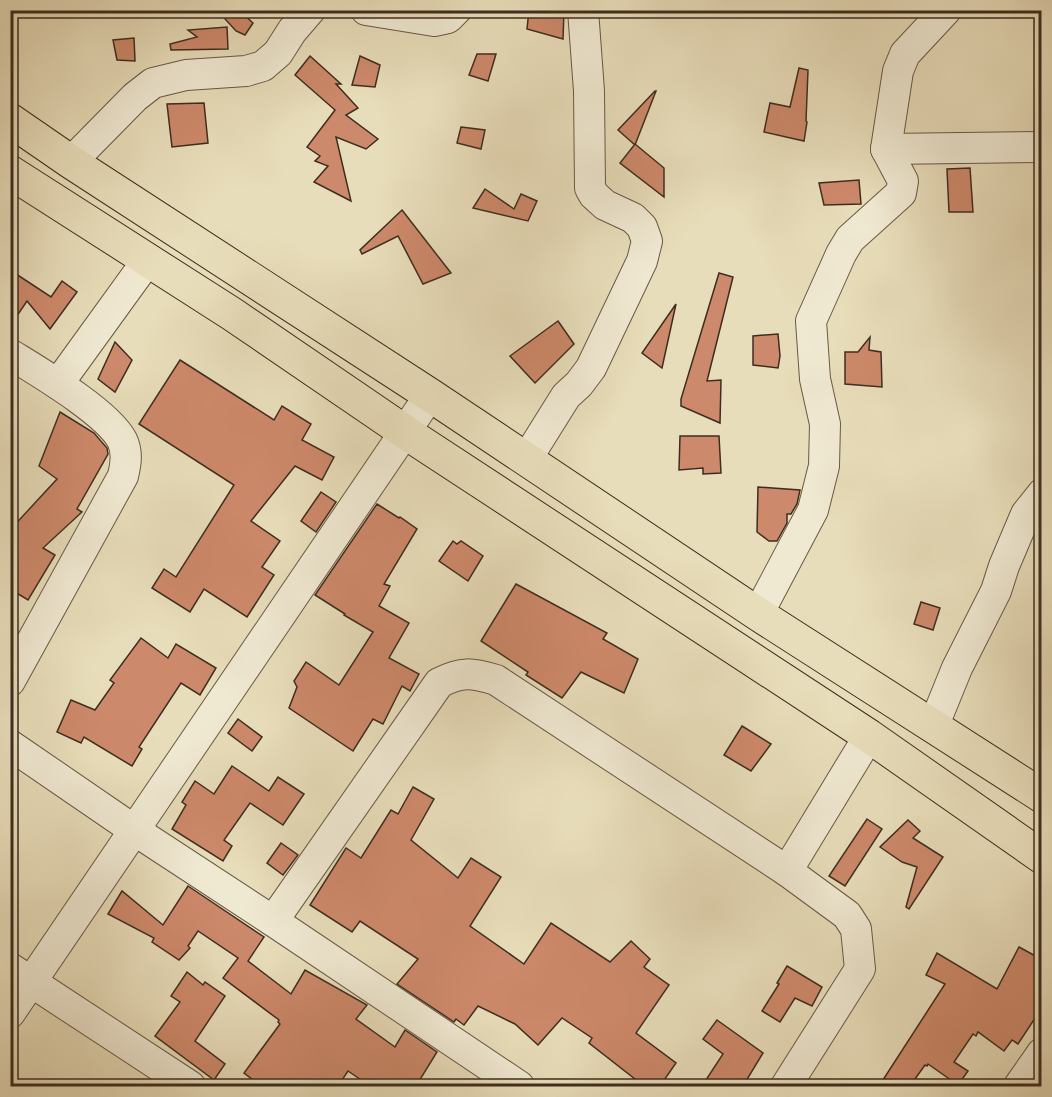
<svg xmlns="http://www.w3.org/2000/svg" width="1052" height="1097" font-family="'IM FELL Great Primer',serif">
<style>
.building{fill:#cd896b;stroke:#3e2d1f;stroke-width:1.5}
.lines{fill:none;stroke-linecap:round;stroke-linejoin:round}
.minor-casing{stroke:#685946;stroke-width:32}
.major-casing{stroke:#3e2d1f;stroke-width:35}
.minor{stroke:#f0e9d2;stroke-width:30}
.major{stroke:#e8ddba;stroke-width:33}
</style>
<rect width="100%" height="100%" fill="#e8ddba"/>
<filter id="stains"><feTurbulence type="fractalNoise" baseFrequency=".00333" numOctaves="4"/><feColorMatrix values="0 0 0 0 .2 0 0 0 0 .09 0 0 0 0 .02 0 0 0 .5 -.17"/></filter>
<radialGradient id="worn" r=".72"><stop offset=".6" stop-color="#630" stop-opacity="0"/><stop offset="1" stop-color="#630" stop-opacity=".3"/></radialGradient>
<g class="building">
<path d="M 217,10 L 239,10 L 253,23 L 245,35 L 236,31 Z"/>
<path d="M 529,10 L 564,10 L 563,39 L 527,29 Z"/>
<path d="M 227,27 L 228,49 L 171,50 L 170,44 L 197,37 L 188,30 Z"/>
<path d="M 134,38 L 135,61 L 117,60 L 113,40 Z"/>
<path d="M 477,54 L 496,54 L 488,81 L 469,75 Z"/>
<path d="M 310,56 L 341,84 L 336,84 L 358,108 L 346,115 L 378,139 L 366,149 L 336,137 L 351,201 L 314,182 L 328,166 L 315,161 L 320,156 L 307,147 L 335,110 L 295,75 Z"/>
<path d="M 360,56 L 380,65 L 375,87 L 352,85 Z"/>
<path d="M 799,68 L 808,70 L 806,121 L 807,122 L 804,141 L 764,132 L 770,103 L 790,107 Z"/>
<path d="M 655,91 L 656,91 L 635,145 L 618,130 Z"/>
<path d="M 204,103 L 208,143 L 172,147 L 167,104 Z"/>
<path d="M 461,127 L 485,130 L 481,149 L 457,143 Z"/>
<path d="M 635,144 L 664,168 L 664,197 L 620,163 Z"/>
<path d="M 970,168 L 973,212 L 949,212 L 947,169 Z"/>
<path d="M 859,180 L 861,204 L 824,205 L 819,183 Z"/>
<path d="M 485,189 L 514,209 L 521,194 L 537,201 L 528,221 L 473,208 Z"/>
<path d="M 402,210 L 451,273 L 423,284 L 398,236 L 362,254 L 360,250 Z"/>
<path d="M 10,270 L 51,297 L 62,281 L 77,292 L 50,329 L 27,301 L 10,326 Z"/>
<path d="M 719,273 L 733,277 L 707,381 L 721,380 L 720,423 L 681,406 L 681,399 Z"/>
<path d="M 676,304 L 662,368 L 642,353 Z"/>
<path d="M 558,321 L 574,344 L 535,383 L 510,356 Z"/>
<path d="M 778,334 L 780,356 L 778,368 L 753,365 L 753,336 Z"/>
<path d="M 870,337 L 869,350 L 881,352 L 882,387 L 845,384 L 845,352 L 858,352 Z"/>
<path d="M 115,342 L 132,360 L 115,392 L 98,379 Z"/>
<path d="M 180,360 L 274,420 L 282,406 L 311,424 L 302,440 L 334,457 L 322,480 L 295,466 L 251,521 L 280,541 L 262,567 L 274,575 L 247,617 L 204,589 L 190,612 L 152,588 L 164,569 L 176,577 L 234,485 L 139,424 Z"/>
<path d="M 60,412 L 94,433 L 107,448 L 108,454 L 77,509 L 82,512 L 43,548 L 55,555 L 28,600 L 10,589 L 10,530 L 57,479 L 39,466 Z"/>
<path d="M 680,436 L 719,436 L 721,473 L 703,474 L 703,468 L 679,470 Z"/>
<path d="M 758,487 L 800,490 L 797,504 L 791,514 L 787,514 L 787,523 L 777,541 L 769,541 L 757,532 Z"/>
<path d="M 321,492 L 336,502 L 316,532 L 301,521 Z"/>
<path d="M 377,504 L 399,518 L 400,517 L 417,529 L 384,584 L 390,586 L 379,606 L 409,623 L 389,658 L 419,674 L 410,691 L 402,686 L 383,724 L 373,719 L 353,751 L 289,708 L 297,687 L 294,681 L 306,662 L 339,685 L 373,632 L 344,615 L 345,614 L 315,595 Z"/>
<path d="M 453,541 L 457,544 L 461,541 L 483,556 L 468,581 L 439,561 Z"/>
<path d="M 516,584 L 607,633 L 603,639 L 638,659 L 624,693 L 581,672 L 562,698 L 526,675 L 528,672 L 481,641 Z"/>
<path d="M 921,602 L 940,608 L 933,630 L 914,624 Z"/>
<path d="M 141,638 L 168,658 L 176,644 L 216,668 L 200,695 L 181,683 L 139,747 L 142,749 L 132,766 L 84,737 L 81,743 L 57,732 L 71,700 L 95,710 L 114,683 L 110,680 Z"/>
<path d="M 238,719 L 262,737 L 252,751 L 228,733 Z"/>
<path d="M 742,726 L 771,744 L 751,771 L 724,755 Z"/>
<path d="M 232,766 L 269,791 L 278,777 L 304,794 L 283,825 L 250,803 L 224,840 L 232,846 L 223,861 L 172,829 L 186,805 L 182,802 L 195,781 L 214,794 Z"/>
<path d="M 413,787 L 434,799 L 411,840 L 458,878 L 471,858 L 501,877 L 470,926 L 524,964 L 551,923 L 610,962 L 631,941 L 650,959 L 644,967 L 669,985 L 636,1033 L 676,1063 L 660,1086 L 644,1086 L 589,1043 L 592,1038 L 562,1018 L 538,1045 L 515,1024 L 478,1006 L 464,1025 L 456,1019 L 454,1022 L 397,984 L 418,959 L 360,921 L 352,932 L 310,905 L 346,848 L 361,858 L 391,810 L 398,814 Z"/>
<path d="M 867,819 L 882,829 L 845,886 L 829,876 Z"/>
<path d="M 908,820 L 920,831 L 913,838 L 943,857 L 909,909 L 906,907 L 917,867 L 902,862 L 880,847 Z"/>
<path d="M 281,843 L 298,855 L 283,875 L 267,863 Z"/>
<path d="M 188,886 L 264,937 L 248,961 L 291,994 L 305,970 L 367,1005 L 356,1019 L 395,1047 L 405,1030 L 437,1052 L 416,1086 L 370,1086 L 348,1071 L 338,1086 L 261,1086 L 244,1073 L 280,1024 L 278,1022 L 279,1020 L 223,978 L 238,958 L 198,931 L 188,946 L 190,948 L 179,960 L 152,942 L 154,938 L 108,914 L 122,891 L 163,925 Z"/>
<path d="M 1019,947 L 1041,959 L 1041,1009 L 1018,1044 L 1012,1040 L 1004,1051 L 978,1032 L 976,1036 L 973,1034 L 954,1062 L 968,1071 L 958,1085 L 928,1064 L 927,1066 L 925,1065 L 910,1086 L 879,1086 L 945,984 L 926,975 L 937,953 L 997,989 Z"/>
<path d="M 787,966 L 822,987 L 812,1006 L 795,998 L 780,1022 L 762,1011 L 779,984 L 777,983 Z"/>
<path d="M 187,972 L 203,985 L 205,982 L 225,996 L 195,1041 L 225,1064 L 214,1080 L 155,1036 L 180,1002 L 171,996 Z"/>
<path d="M 717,1020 L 763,1053 L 743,1086 L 702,1086 L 723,1054 L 703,1039 Z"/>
</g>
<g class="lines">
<defs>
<g id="minor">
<path d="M 366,10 L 434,21 L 448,18 L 456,10"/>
<path d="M 886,149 L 1042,147"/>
<path d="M 71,162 L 135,97 L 153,83 L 186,75 L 246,71 L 263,66 L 278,53 L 292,31 L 310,10"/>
<path d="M 10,354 C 39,372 107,412 122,440 C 128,452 126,464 123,476 L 10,681"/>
<path d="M 58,384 L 147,261"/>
<path d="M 526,460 L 566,396 L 579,384 L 591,368 L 642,261 L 647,241 L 642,227 L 633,218 L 605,205 L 594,195 L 590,188 L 589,91 L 583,10"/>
<path d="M 758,614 L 813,510 L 824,466 L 825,424 L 815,379 L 811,321 L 841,254 L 850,239 L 901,193 L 903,181 L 886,149 L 898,71 L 905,54 L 946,10"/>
<path d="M 933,727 L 957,668 L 996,591 L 1004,566 L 1026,514 L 1042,494"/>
<path d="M 10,745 L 134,830 L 273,921 L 519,1086"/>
<path d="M 787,871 L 869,736"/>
<path d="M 273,921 L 439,683 C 462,671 472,673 496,680 L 787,871 L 847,915 L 856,929 L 860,969 L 786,1086"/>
<path d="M 10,968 L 190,1086"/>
<path d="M 10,1013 L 430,395"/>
<path d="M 1019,1086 L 1042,1053"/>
</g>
<g id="major">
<path d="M 10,120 L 71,162 L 430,395 L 758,614 L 1042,796"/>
<path d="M 10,172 L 232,314 L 405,432 L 869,736 L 1042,857"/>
</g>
</defs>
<use href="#minor" class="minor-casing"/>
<use href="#major" class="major-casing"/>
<use href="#minor" class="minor"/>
<use href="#major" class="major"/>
</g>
<rect width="1052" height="1097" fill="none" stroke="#e8ddba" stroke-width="36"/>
<rect x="12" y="12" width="1028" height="1073" fill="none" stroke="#3e2d1f" stroke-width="3"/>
<rect x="18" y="18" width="1016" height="1061" fill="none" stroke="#3e2d1f" stroke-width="1.5"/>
<rect width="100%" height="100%" filter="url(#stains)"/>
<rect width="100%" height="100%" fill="url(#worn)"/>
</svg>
